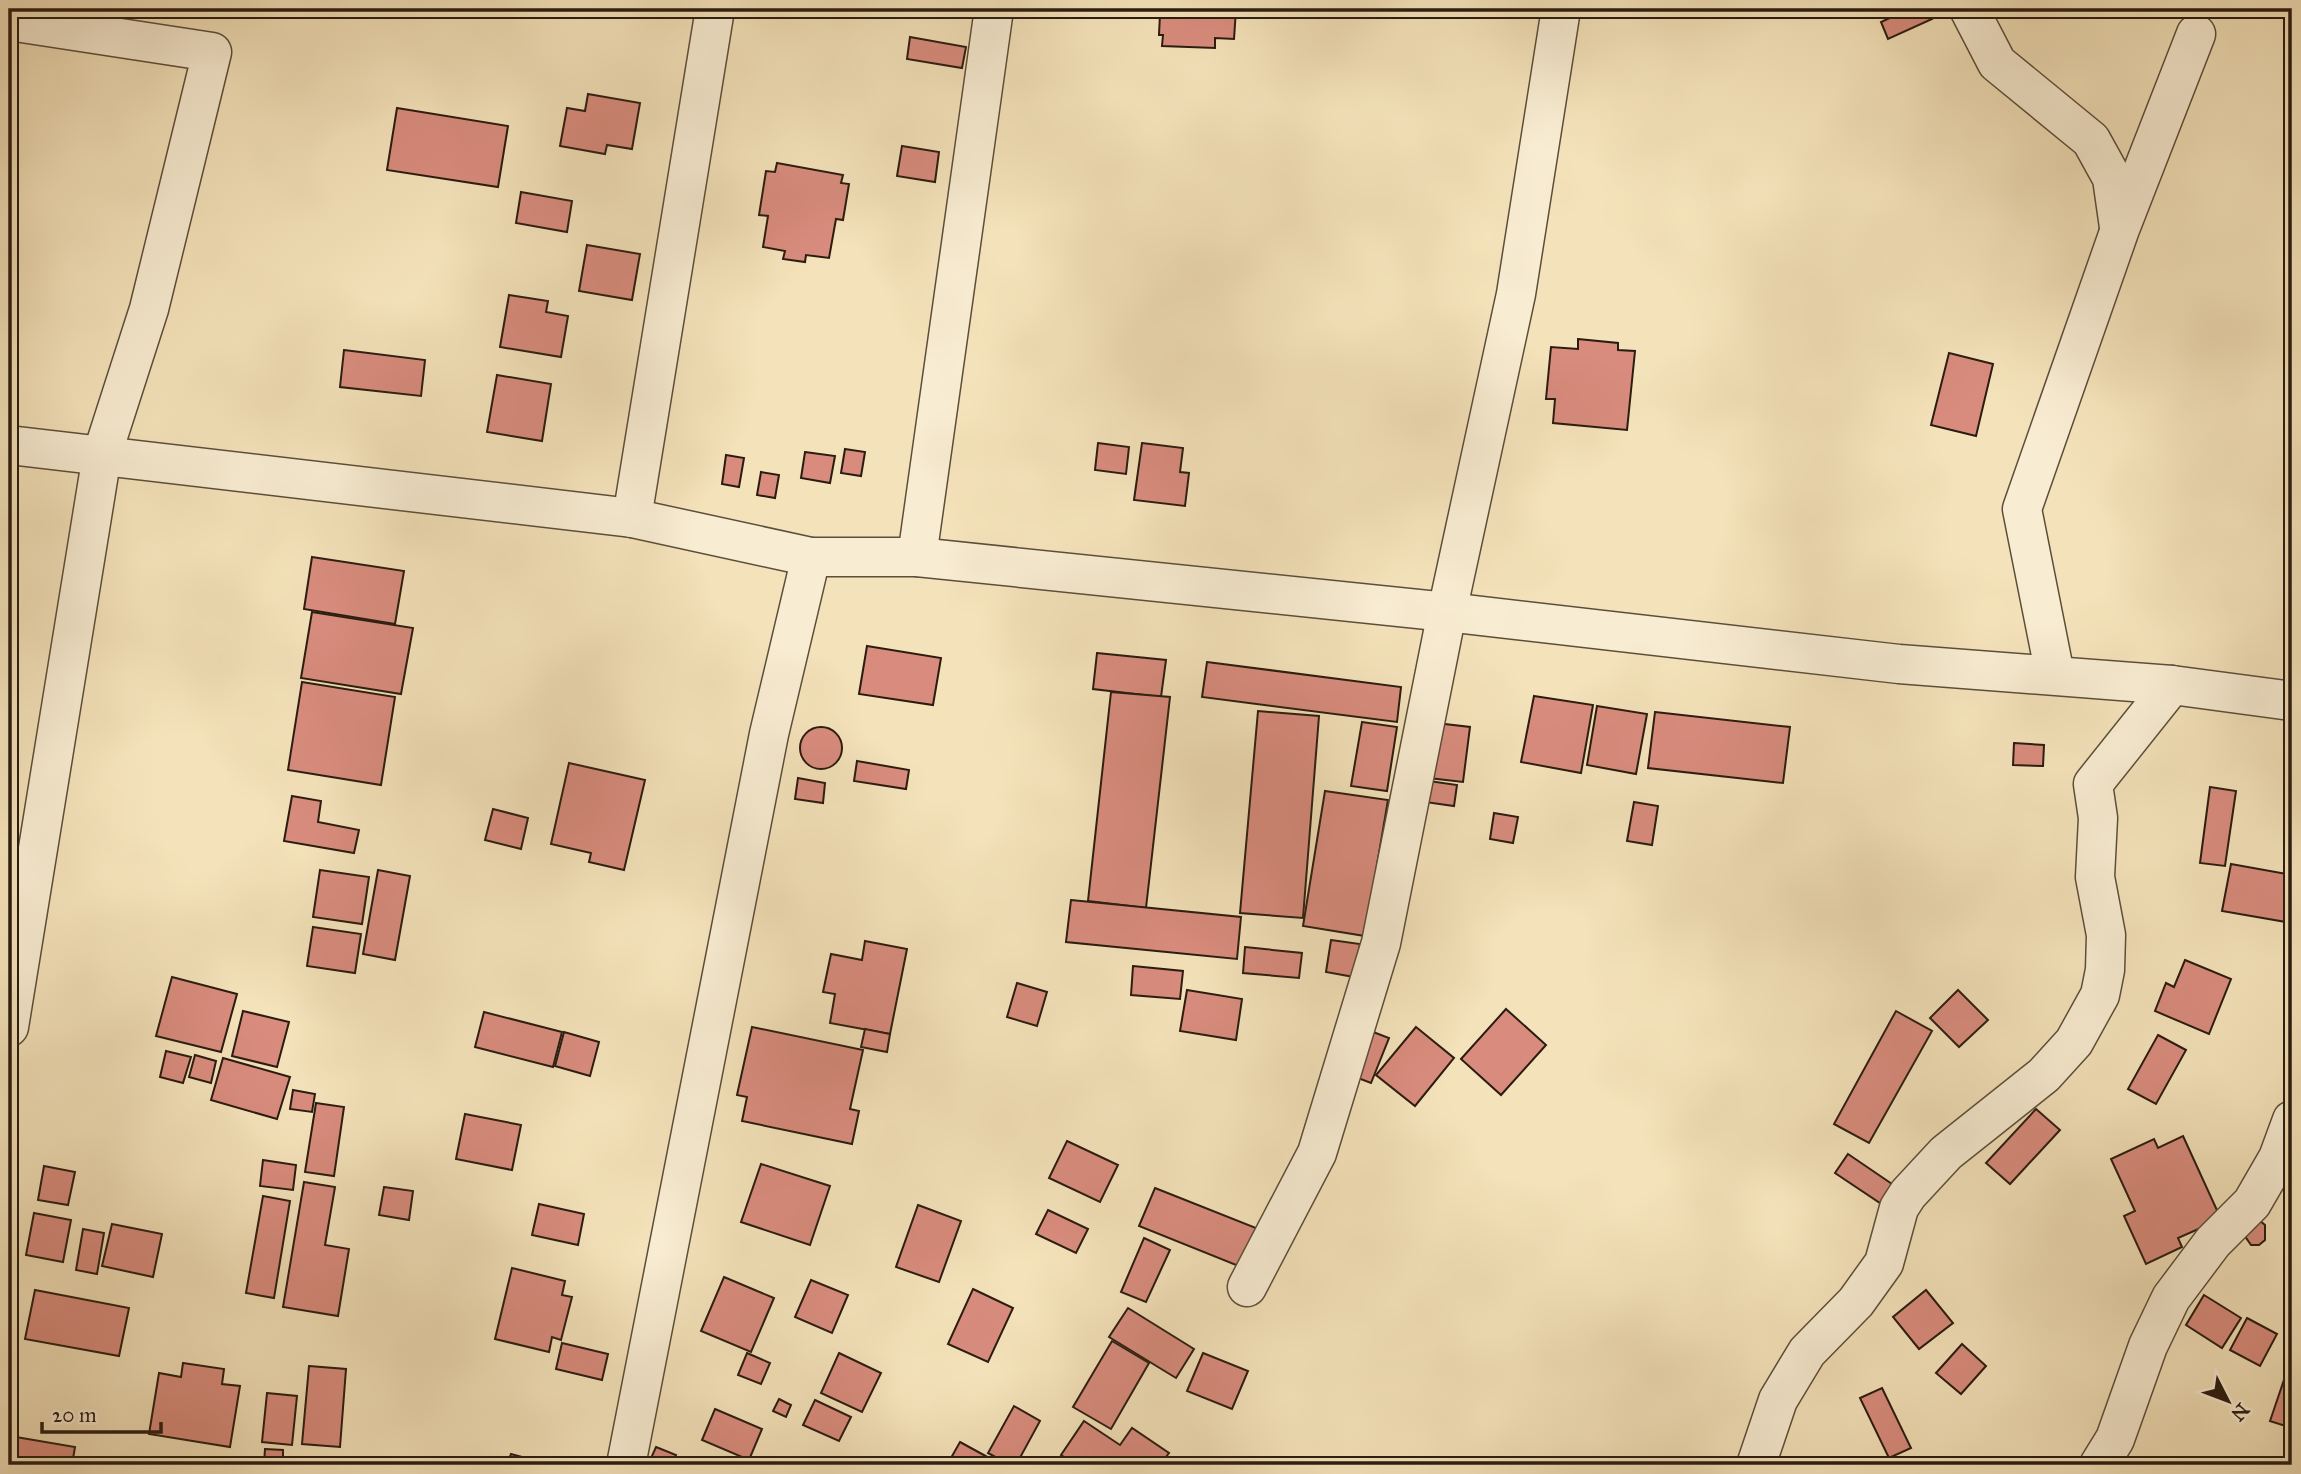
<svg xmlns="http://www.w3.org/2000/svg" width="2301" height="1474" font-family="'IM FELL Great Primer',serif">
<style>
.building{fill:#d98c7e;stroke:#2a1c10;stroke-width:2}
.lines{fill:none;stroke-linecap:round;stroke-linejoin:round}
.minor-casing{stroke:#5c4e3a;stroke-width:41}
.minor{stroke:#f8ecd2;stroke-width:38}
</style>
<rect width="100%" height="100%" fill="#f4e2ba"/>
<filter id="stains"><feTurbulence type="fractalNoise" baseFrequency=".00286" numOctaves="4"/><feColorMatrix values="0 0 0 0 .2 0 0 0 0 .09 0 0 0 0 .02 0 0 0 .5 -.17"/></filter>
<radialGradient id="worn" r=".72"><stop offset=".6" stop-color="#630" stop-opacity="0"/><stop offset="1" stop-color="#630" stop-opacity=".3"/></radialGradient>
<g class="building">
<path d="M 1152,9 L 1236,9 L 1234,39 L 1215,38 L 1215,48 L 1162,46 L 1163,35 L 1159,35 L 1160,14 L 1152,14 Z"/>
<path d="M 1909,9 L 1927,9 L 1932,19 L 1888,39 L 1881,22 Z"/>
<path d="M 910,37 L 966,47 L 962,68 L 907,59 Z"/>
<path d="M 588,94 L 640,103 L 632,149 L 607,145 L 605,154 L 560,146 L 567,108 L 585,111 Z"/>
<path d="M 397,108 L 508,126 L 498,187 L 387,170 Z"/>
<path d="M 902,146 L 939,152 L 935,182 L 897,176 Z"/>
<path d="M 777,163 L 843,175 L 841,183 L 849,184 L 843,220 L 836,219 L 829,258 L 806,255 L 805,262 L 783,259 L 785,251 L 763,247 L 768,216 L 759,215 L 766,171 L 775,172 Z"/>
<path d="M 521,192 L 572,201 L 567,232 L 516,223 Z"/>
<path d="M 587,245 L 640,254 L 632,300 L 579,291 Z"/>
<path d="M 509,295 L 548,301 L 546,312 L 568,316 L 561,357 L 500,347 Z"/>
<path d="M 1578,339 L 1618,343 L 1618,350 L 1635,351 L 1627,430 L 1553,423 L 1555,399 L 1546,399 L 1551,347 L 1578,349 Z"/>
<path d="M 344,350 L 425,360 L 421,396 L 340,387 Z"/>
<path d="M 1949,353 L 1993,364 L 1976,436 L 1931,425 Z"/>
<path d="M 497,375 L 551,384 L 542,441 L 487,432 Z"/>
<path d="M 1098,443 L 1129,447 L 1126,474 L 1095,470 Z"/>
<path d="M 1142,443 L 1183,448 L 1180,472 L 1189,473 L 1185,506 L 1134,500 Z"/>
<path d="M 845,449 L 865,452 L 861,476 L 841,473 Z"/>
<path d="M 805,452 L 835,456 L 830,483 L 801,478 Z"/>
<path d="M 726,455 L 744,458 L 739,487 L 722,484 Z"/>
<path d="M 761,472 L 779,475 L 775,498 L 757,495 Z"/>
<path d="M 312,557 L 404,571 L 395,624 L 304,609 Z"/>
<path d="M 312,612 L 413,628 L 401,694 L 301,678 Z"/>
<path d="M 867,646 L 941,658 L 933,705 L 859,694 Z"/>
<path d="M 1097,653 L 1166,660 L 1161,697 L 1093,689 Z"/>
<path d="M 1207,662 L 1401,687 L 1397,722 L 1202,697 Z"/>
<path d="M 302,682 L 395,697 L 381,785 L 288,770 Z"/>
<path d="M 1111,692 L 1170,697 L 1146,908 L 1088,901 Z"/>
<path d="M 1534,696 L 1593,705 L 1581,773 L 1521,762 Z"/>
<path d="M 1597,706 L 1647,714 L 1636,774 L 1587,765 Z"/>
<path d="M 1258,711 L 1319,716 L 1303,918 L 1240,913 Z"/>
<path d="M 1655,712 L 1790,727 L 1783,783 L 1648,768 Z"/>
<path d="M 1362,722 L 1397,727 L 1387,791 L 1351,786 Z"/>
<path d="M 1436,723 L 1470,727 L 1463,782 L 1429,778 Z"/>
<circle cx="821" cy="748" r="21"/>
<path d="M 2014,743 L 2044,745 L 2043,766 L 2013,765 Z"/>
<path d="M 857,761 L 909,770 L 906,789 L 854,781 Z"/>
<path d="M 569,763 L 645,780 L 624,870 L 589,862 L 591,853 L 551,844 Z"/>
<path d="M 9,766 L 17,767 L 14,789 L 9,789 Z"/>
<path d="M 798,778 L 825,783 L 823,803 L 795,799 Z"/>
<path d="M 1429,781 L 1457,785 L 1454,806 L 1425,802 Z"/>
<path d="M 2210,787 L 2236,791 L 2225,866 L 2200,863 Z"/>
<path d="M 1325,791 L 1388,800 L 1365,936 L 1303,926 Z"/>
<path d="M 292,796 L 321,801 L 318,822 L 359,830 L 354,853 L 284,841 Z"/>
<path d="M 1634,802 L 1658,806 L 1652,845 L 1627,841 Z"/>
<path d="M 493,809 L 528,818 L 521,849 L 485,840 Z"/>
<path d="M 1494,813 L 1518,817 L 1513,843 L 1490,839 Z"/>
<path d="M 2231,864 L 2292,875 L 2286,922 L 2222,911 Z"/>
<path d="M 320,870 L 369,877 L 362,924 L 313,917 Z"/>
<path d="M 378,870 L 410,876 L 395,960 L 363,954 Z"/>
<path d="M 1071,900 L 1241,917 L 1237,959 L 1066,942 Z"/>
<path d="M 313,927 L 361,934 L 355,973 L 307,966 Z"/>
<path d="M 1331,940 L 1360,944 L 1354,977 L 1326,972 Z"/>
<path d="M 865,941 L 907,949 L 890,1034 L 830,1023 L 835,994 L 823,992 L 831,954 L 862,960 Z"/>
<path d="M 1245,947 L 1302,953 L 1299,978 L 1243,973 Z"/>
<path d="M 2185,960 L 2231,979 L 2209,1034 L 2155,1011 L 2166,983 L 2174,987 Z"/>
<path d="M 1133,966 L 1183,971 L 1180,999 L 1131,995 Z"/>
<path d="M 172,977 L 237,994 L 221,1052 L 156,1036 Z"/>
<path d="M 1017,983 L 1047,992 L 1037,1026 L 1007,1017 Z"/>
<path d="M 1187,990 L 1242,999 L 1236,1040 L 1180,1031 Z"/>
<path d="M 1958,990 L 1988,1020 L 1959,1047 L 1930,1018 Z"/>
<path d="M 1506,1009 L 1546,1045 L 1501,1095 L 1461,1059 Z"/>
<path d="M 243,1011 L 289,1022 L 277,1067 L 232,1056 Z"/>
<path d="M 1896,1011 L 1932,1031 L 1869,1143 L 1834,1124 Z"/>
<path d="M 484,1012 L 562,1032 L 553,1067 L 475,1047 Z"/>
<path d="M 752,1027 L 863,1050 L 850,1109 L 859,1111 L 852,1144 L 742,1121 L 747,1097 L 737,1095 Z"/>
<path d="M 1416,1027 L 1454,1058 L 1415,1106 L 1376,1075 Z"/>
<path d="M 865,1029 L 890,1034 L 887,1052 L 861,1047 Z"/>
<path d="M 1368,1030 L 1389,1038 L 1371,1083 L 1350,1075 Z"/>
<path d="M 564,1032 L 599,1042 L 590,1076 L 555,1066 Z"/>
<path d="M 2158,1035 L 2186,1050 L 2156,1104 L 2128,1089 Z"/>
<path d="M 166,1051 L 191,1057 L 183,1083 L 160,1077 Z"/>
<path d="M 195,1055 L 216,1061 L 211,1083 L 189,1077 Z"/>
<path d="M 223,1058 L 290,1077 L 277,1119 L 211,1100 Z"/>
<path d="M 293,1090 L 315,1094 L 312,1112 L 290,1109 Z"/>
<path d="M 316,1103 L 344,1107 L 334,1176 L 305,1172 Z"/>
<path d="M 2036,1109 L 2060,1130 L 2010,1184 L 1986,1163 Z"/>
<path d="M 465,1114 L 521,1125 L 512,1170 L 456,1159 Z"/>
<path d="M 2183,1136 L 2221,1219 L 2178,1238 L 2182,1247 L 2146,1264 L 2124,1216 L 2135,1211 L 2111,1159 L 2154,1139 L 2158,1148 Z"/>
<path d="M 1067,1141 L 1118,1165 L 1100,1202 L 1049,1178 Z"/>
<path d="M 1848,1154 L 1892,1184 L 1880,1203 L 1835,1173 Z"/>
<path d="M 263,1160 L 296,1165 L 293,1190 L 260,1186 Z"/>
<path d="M 761,1164 L 830,1186 L 810,1245 L 741,1222 Z"/>
<path d="M 44,1166 L 75,1172 L 68,1205 L 38,1200 Z"/>
<path d="M 304,1182 L 335,1187 L 325,1245 L 349,1249 L 338,1316 L 283,1307 Z"/>
<path d="M 384,1187 L 413,1191 L 409,1220 L 379,1215 Z"/>
<path d="M 1155,1188 L 1256,1228 L 1241,1267 L 1139,1226 Z"/>
<path d="M 263,1196 L 290,1201 L 274,1298 L 246,1293 Z"/>
<path d="M 539,1204 L 584,1214 L 578,1245 L 532,1235 Z"/>
<path d="M 918,1205 L 961,1221 L 939,1282 L 896,1267 Z"/>
<path d="M 1048,1210 L 1088,1229 L 1076,1253 L 1036,1234 Z"/>
<path d="M 34,1213 L 71,1220 L 63,1262 L 26,1255 Z"/>
<path d="M 2259,1220 L 2265,1225 L 2265,1240 L 2259,1245 L 2251,1245 L 2242,1232 Z"/>
<path d="M 112,1224 L 162,1234 L 153,1277 L 102,1266 Z"/>
<path d="M 83,1229 L 104,1233 L 97,1274 L 76,1270 Z"/>
<path d="M 1144,1238 L 1170,1250 L 1146,1302 L 1121,1292 Z"/>
<path d="M 512,1268 L 565,1281 L 562,1295 L 572,1297 L 561,1340 L 552,1337 L 549,1352 L 495,1339 Z"/>
<path d="M 724,1277 L 774,1298 L 751,1352 L 701,1331 Z"/>
<path d="M 811,1280 L 848,1295 L 832,1333 L 795,1317 Z"/>
<path d="M 973,1289 L 1013,1308 L 988,1362 L 948,1344 Z"/>
<path d="M 35,1290 L 129,1308 L 119,1356 L 25,1339 Z"/>
<path d="M 1926,1290 L 1953,1323 L 1919,1349 L 1893,1317 Z"/>
<path d="M 2204,1295 L 2241,1318 L 2222,1348 L 2186,1325 Z"/>
<path d="M 1128,1308 L 1194,1349 L 1176,1378 L 1109,1337 Z"/>
<path d="M 2247,1318 L 2277,1334 L 2260,1366 L 2230,1350 Z"/>
<path d="M 1112,1341 L 1149,1363 L 1111,1429 L 1073,1407 Z"/>
<path d="M 562,1343 L 608,1354 L 602,1380 L 556,1369 Z"/>
<path d="M 1962,1344 L 1986,1366 L 1961,1394 L 1936,1373 Z"/>
<path d="M 747,1353 L 770,1363 L 761,1384 L 738,1375 Z"/>
<path d="M 839,1353 L 881,1373 L 862,1412 L 821,1393 Z"/>
<path d="M 1203,1353 L 1248,1371 L 1232,1409 L 1187,1391 Z"/>
<path d="M 183,1363 L 224,1369 L 222,1384 L 240,1386 L 230,1447 L 149,1434 L 159,1373 L 181,1377 Z"/>
<path d="M 309,1366 L 346,1369 L 340,1447 L 302,1444 Z"/>
<path d="M 2287,1371 L 2292,1372 L 2292,1428 L 2270,1421 Z"/>
<path d="M 1882,1388 L 1911,1448 L 1889,1458 L 1860,1398 Z"/>
<path d="M 267,1393 L 297,1396 L 292,1445 L 262,1442 Z"/>
<path d="M 779,1399 L 791,1405 L 786,1417 L 773,1411 Z"/>
<path d="M 815,1400 L 851,1417 L 839,1441 L 803,1425 Z"/>
<path d="M 1014,1406 L 1040,1421 L 1016,1465 L 1010,1465 L 988,1453 Z"/>
<path d="M 715,1409 L 762,1429 L 749,1460 L 702,1440 Z"/>
<path d="M 1084,1421 L 1120,1445 L 1132,1428 L 1169,1453 L 1160,1465 L 1076,1465 L 1061,1455 Z"/>
<path d="M 16,1437 L 75,1447 L 72,1465 L 11,1465 Z"/>
<path d="M 960,1442 L 1002,1465 L 947,1465 Z"/>
<path d="M 656,1447 L 676,1455 L 671,1465 L 648,1465 Z"/>
<path d="M 265,1449 L 283,1450 L 283,1465 L 264,1465 Z"/>
<path d="M 511,1454 L 551,1465 L 507,1465 Z"/>
</g>
<g class="lines">
<defs>
<g id="minor">
<path d="M 1969,9 L 1997,63 L 2091,140 L 2112,178 L 2119,227"/>
<path d="M 9,21 L 212,52 L 149,309 L 102,455 L 9,1027"/>
<path d="M 9,445 L 632,518 L 811,557 L 917,557 L 1447,612 L 1899,664 L 2172,685 L 2292,701"/>
<path d="M 632,518 L 715,9"/>
<path d="M 917,557 L 994,9"/>
<path d="M 2055,675 L 2022,509 L 2120,229 L 2196,34"/>
<path d="M 1247,1287 L 1317,1153 L 1381,943 L 1447,612 L 1516,294 L 1561,9"/>
<path d="M 626,1465 L 769,734 L 811,557"/>
<path d="M 1756,1465 L 1778,1400 L 1807,1352 L 1856,1302 L 1884,1263 L 1899,1208 L 1908,1194 L 1946,1153 L 2044,1075 L 2074,1042 L 2100,995 L 2105,970 L 2106,935 L 2095,877 L 2098,818 L 2093,784 L 2172,685"/>
<path d="M 2099,1465 L 2115,1439 L 2148,1346 L 2171,1298 L 2213,1242 L 2252,1203 L 2278,1158 L 2292,1120"/>
</g>
</defs>
<use href="#minor" class="minor-casing"/>
<use href="#minor" class="minor"/>
</g>
<rect width="2301" height="1474" fill="none" stroke="#f4e2ba" stroke-width="35"/>
<rect x="10" y="10" width="2280" height="1453" fill="none" stroke="#2a1c10" stroke-width="3.5"/>
<rect x="18" y="18" width="2266" height="1439" fill="none" stroke="#2a1c10" stroke-width="2"/>
<g transform="translate(2228 1401) rotate(132)" stroke="#f8ecd2" stroke-width="5" paint-order="stroke">
<path d="M0-5L12 26L0 18L-12 26Z" fill="#2a1c10"/>
<text y="-10" font-size="19" font-weight="bold" text-anchor="middle" fill="#2a1c10">N</text>
</g>
<path d="M42 1422v10h119v-10" fill="none" stroke="#2a1c10" stroke-width="3.5"/>
<text x="52" y="1422" font-size="21" fill="#2a1c10" stroke="#f8ecd2" stroke-width="5" paint-order="stroke">20 m</text>
<rect width="100%" height="100%" filter="url(#stains)"/>
<rect width="100%" height="100%" fill="url(#worn)"/>
</svg>
